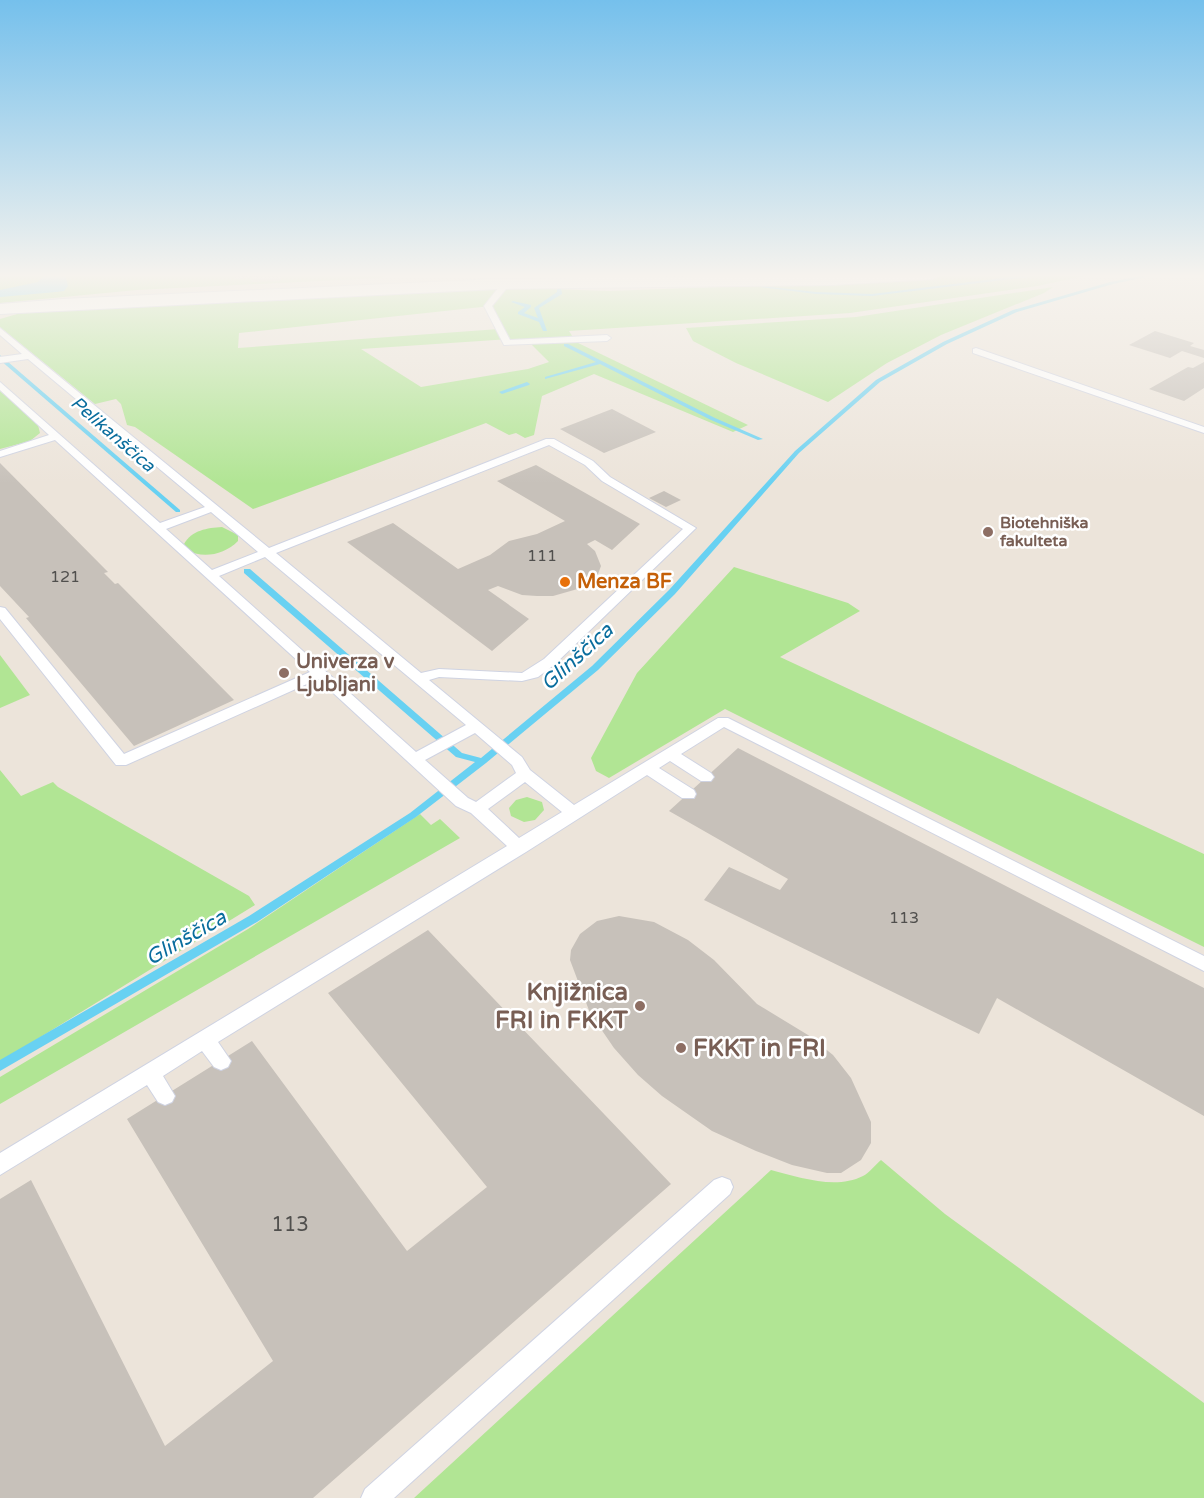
<svg xmlns="http://www.w3.org/2000/svg" width="1204" height="1498" font-family="'Varela Round',sans-serif">
<style>
.green{fill:#b1e594;fill-rule:evenodd}
.water{fill:#68d1f2}
.lines{fill:none;stroke-linecap:round;stroke-linejoin:round}
.stream{fill:#68d1f2;fill-rule:evenodd}
.building{fill:#c7c1ba}
.lane-casing{stroke:#cfd3e2;stroke-width:2}
.secondary-casing{stroke:#cfd3e2;stroke-width:2}
.lane{fill:#fff;fill-rule:evenodd}
.secondary{fill:#fff;fill-rule:evenodd}
.education-dot{fill:#8d6e63;stroke:#fff;stroke-width:2}
.food-dot{fill:#e8710a;stroke:#fff;stroke-width:2}
.labels{text-anchor:middle;dominant-baseline:central;stroke-width:5;stroke-linejoin:round;paint-order:stroke}
.far-education-label{font-size:16px;font-weight:bold;fill:#785e54;stroke:#fff;text-anchor:start}
.number-label{font-size:16px;fill:#504f4d}
.far-water-label{font-size:18px;font-style:italic;fill:#096d9d;stroke:#fff}
.food-label{font-size:20px;font-weight:bold;fill:#c56008;stroke:#fff;text-anchor:start}
.education-label{font-size:20px;font-weight:bold;fill:#785e54;stroke:#fff;text-anchor:start}
.near-number-label{font-size:20px;fill:#504f4d}
.water-label{font-size:21px;font-style:italic;fill:#096d9d;stroke:#fff}
.near-education-label{font-size:24px;font-weight:bold;fill:#785e54;stroke:#fff;text-anchor:end}
</style>
<rect width="100%" height="100%" fill="#ece4da"/>
<g class="green">
<path d="M 0,274 L 391,274 L 380,278 L 137,290 L 0,303 Z"/>
<path d="M 964,274 L 1094,274 L 1037,286 L 850,313 L 569,331 L 576,342 L 748,425 L 733,432 L 594,374 L 542,396 L 534,435 L 525,438 L 516,433 L 509,435 L 486,423 L 253,509 L 135,427 L 127,425 L 121,404 L 116,399 L 95,404 L 0,327 L 0,319 L 24,312 L 106,306 L 521,288 L 609,291 L 901,280 ZM 491,306 L 499,329 L 238,348 L 239,333 ZM 510,339 L 527,340 L 549,362 L 528,369 L 421,387 L 361,349 Z"/>
<path d="M 1053,287 L 1044,293 L 941,335 L 887,363 L 828,402 L 736,363 L 693,341 L 686,328 L 856,317 Z"/>
<path d="M 0,391 L 38,425 L 40,433 L 30,441 L 0,449 Z"/>
<path d="M 222,527 L 238,535 L 238,541 C 224,555 203,559 186,550 L 184,544 C 192,530 207,528 222,527 Z"/>
<path d="M 734,567 L 848,603 L 860,611 L 780,657 L 1204,854 L 1204,947 L 725,709 L 609,778 L 596,771 L 591,758 L 637,673 Z"/>
<path d="M 0,655 L 30,695 L 0,708 Z"/>
<path d="M 0,770 L 21,796 L 53,782 L 58,787 L 249,896 L 255,905 L 0,1062 Z"/>
<path d="M 527,797 L 542,802 L 544,810 L 535,820 L 524,822 L 511,816 L 509,808 L 516,800 Z"/>
<path d="M 420,814 L 431,825 L 440,819 L 460,838 L 0,1104 L 0,1077 L 248,929 Z"/>
<path d="M 881,1160 L 945,1214 L 1204,1403 L 1204,1498 L 414,1498 L 771,1170 C 799,1177 835,1190 863,1176 C 869,1173 875,1165 881,1160 Z"/>
</g>
<path class="water" d="M 45,274 L 65,274 L 68,286 L 64,291 L 56,292 L 0,297 L 0,290 L 38,282 Z"/>
<g class="lines">
<g class="stream">
<path d="M 1150,274 L 1160,274 L 1113,284 L 1017,312 L 947,344 L 880,382 L 799,453 L 675,594 L 598,670 L 486,763 L 416,817 L 257,922 L 0,1071 L 0,1060 L 249,916 L 410,813 L 475,762 L 456,757 L 244,573 L 244,569 L 250,569 L 462,753 L 481,758 L 592,666 L 669,590 L 795,451 L 876,380 L 943,342 L 1013,310 L 1110,282 Z"/>
<path d="M 1027,275 L 1029,275 L 1029,277 L 872,296 L 816,294 L 760,287 L 762,286 L 816,292 L 872,294 Z"/>
<path d="M 557,288 L 561,288 L 562,294 L 539,308 L 547,331 L 543,331 L 539,322 L 518,314 L 518,312 L 525,307 L 511,302 L 513,301 L 531,305 L 531,307 L 524,313 L 538,318 L 534,308 L 557,292 Z"/>
<path d="M 564,344 L 568,344 L 715,418 L 763,439 L 758,440 L 711,420 L 600,364 L 545,379 L 545,377 L 596,362 L 564,346 Z"/>
<path d="M 0,355 L 180,510 L 180,512 L 176,512 L 0,360 Z"/>
<path d="M 527,382 L 530,384 L 529,385 L 502,394 L 499,392 Z"/>
</g>
</g>
<g class="building">
<path d="M 235,274 L 261,274 L 260,277 L 281,276 L 280,281 L 251,282 L 253,277 L 235,279 Z"/>
<path d="M 1155,331 L 1194,343 L 1190,346 L 1204,350 L 1204,358 L 1182,351 L 1170,358 L 1129,345 Z"/>
<path d="M 1204,362 L 1204,388 L 1184,401 L 1149,389 L 1188,367 L 1193,368 Z"/>
<path d="M 612,409 L 656,432 L 604,453 L 560,429 Z"/>
<path d="M 0,463 L 108,572 L 104,573 L 115,584 L 118,583 L 234,700 L 134,746 L 26,618 L 29,617 L 0,586 Z"/>
<path d="M 536,465 L 640,524 L 612,550 L 595,540 L 587,544 L 595,551 L 601,566 L 598,574 L 581,588 L 553,596 L 537,596 L 522,595 L 498,586 L 488,590 L 529,619 L 492,651 L 347,542 L 393,523 L 458,569 L 490,555 L 509,541 L 537,534 L 565,521 L 497,481 Z"/>
<path d="M 664,491 L 681,500 L 666,507 L 649,498 Z"/>
<path d="M 738,748 L 1204,988 L 1204,1116 L 997,998 L 979,1034 L 704,900 L 729,867 L 780,890 L 788,879 L 669,811 Z"/>
<path d="M 619,916 L 654,922 L 688,940 L 714,960 L 757,1004 L 808,1035 L 833,1055 L 851,1078 L 871,1122 L 871,1143 L 861,1160 L 841,1173 L 827,1173 L 792,1165 L 756,1151 L 712,1131 L 662,1096 L 638,1075 L 614,1048 L 590,1013 L 570,960 L 571,950 L 580,934 L 597,921 Z"/>
<path d="M 428,930 L 671,1184 L 313,1498 L 0,1498 L 0,1199 L 31,1180 L 165,1446 L 273,1361 L 127,1119 L 252,1041 L 407,1251 L 487,1187 L 328,993 Z"/>
</g>
<g class="lines">
<defs>
<g id="lane">
<path d="M 503,282 L 510,284 L 492,306 L 510,340 L 607,335 L 611,338 L 607,341 L 504,345 L 484,306 Z"/>
<path d="M 0,328 L 269,548 L 546,439 L 554,439 L 593,461 L 610,477 L 696,528 L 554,665 L 538,677 L 522,681 L 439,677 L 429,680 L 522,757 L 530,770 L 574,805 L 718,718 L 728,718 L 1204,956 L 1204,971 L 724,727 L 681,754 L 711,773 L 714,777 L 711,781 L 701,781 L 670,761 L 659,768 L 694,790 L 696,794 L 694,798 L 682,798 L 647,775 L 526,852 L 218,1042 L 231,1061 L 228,1067 L 221,1070 L 214,1067 L 202,1051 L 163,1076 L 175,1096 L 172,1102 L 165,1105 L 158,1102 L 147,1085 L 0,1175 L 0,1153 L 507,846 L 471,813 L 456,806 L 318,679 L 126,765 L 116,765 L 0,619 L 0,607 L 5,608 L 124,754 L 310,672 L 55,440 L 0,457 L 0,451 L 49,435 L 0,390 L 0,382 L 160,523 L 205,507 L 28,359 L 0,363 L 0,357 L 22,354 L 0,335 ZM 549,445 L 585,465 L 602,481 L 683,529 L 544,659 L 522,673 L 439,669 L 421,673 L 276,553 ZM 211,512 L 258,552 L 212,570 L 166,529 ZM 265,557 L 466,725 L 416,752 L 219,576 ZM 475,733 L 512,765 L 516,773 L 476,802 L 468,798 L 425,760 ZM 525,782 L 562,812 L 519,838 L 488,809 Z"/>
<path d="M 976,348 L 1204,427 L 1204,433 L 973,353 L 973,349 Z"/>
<path d="M 722,1177 L 730,1180 L 733,1187 L 730,1194 L 394,1498 L 361,1498 L 365,1489 L 714,1180 Z"/>
</g>
<path id="secondary" d="M 941,274 L 933,279 L 832,285 L 497,289 L 0,314 L 0,304 L 63,299 L 497,279 Z"/>
</defs>
<use href="#lane" class="lane-casing"/>
<use href="#secondary" class="secondary-casing"/>
<use href="#lane" class="lane"/>
<use href="#secondary" class="secondary"/>
</g>
<linearGradient id="sky" x2="0" y2="1"><stop stop-color="#75c0ec"/><stop offset="0.57" stop-color="#f6f3ee"/><stop offset="1" stop-color="#f6f3ee" stop-opacity="0"/></linearGradient>
<rect width="1204" height="484" fill="url(#sky)"/>
<g class="education-dot">
<circle cx="988" cy="532" r="6"/>
<circle cx="284" cy="673" r="6"/>
<circle cx="640" cy="1006" r="6"/>
<circle cx="681" cy="1048" r="6"/>
</g>
<circle class="food-dot" cx="565" cy="582" r="6"/>
<g class="labels">
<g class="far-education-label">
<text x="1000" y="523">Biotehniška<tspan x="1000" dy="18">fakulteta</tspan></text>
</g>
<g class="number-label">
<text x="542" y="556">111</text>
<text x="65" y="577">121</text>
<text x="904" y="918">113</text>
</g>
<g class="far-water-label">
<text transform="translate(113 434) rotate(41)">Pelikanščica</text>
</g>
<g class="food-label">
<text x="577" y="582">Menza BF</text>
</g>
<g class="education-label">
<text x="296" y="662">Univerza v<tspan x="296" dy="23">Ljubljani</tspan></text>
</g>
<g class="near-number-label">
<text x="290" y="1225">113</text>
</g>
<g class="water-label">
<text transform="translate(577 657) rotate(-42)">Glinščica</text>
<text transform="translate(186 938) rotate(-30)">Glinščica</text>
</g>
<g class="near-education-label">
<text x="628" y="992">Knjižnica<tspan x="628" dy="28">FRI in FKKT</tspan></text>
<text x="693" y="1048" text-anchor="start">FKKT in FRI</text>
</g>
</g>
</svg>
